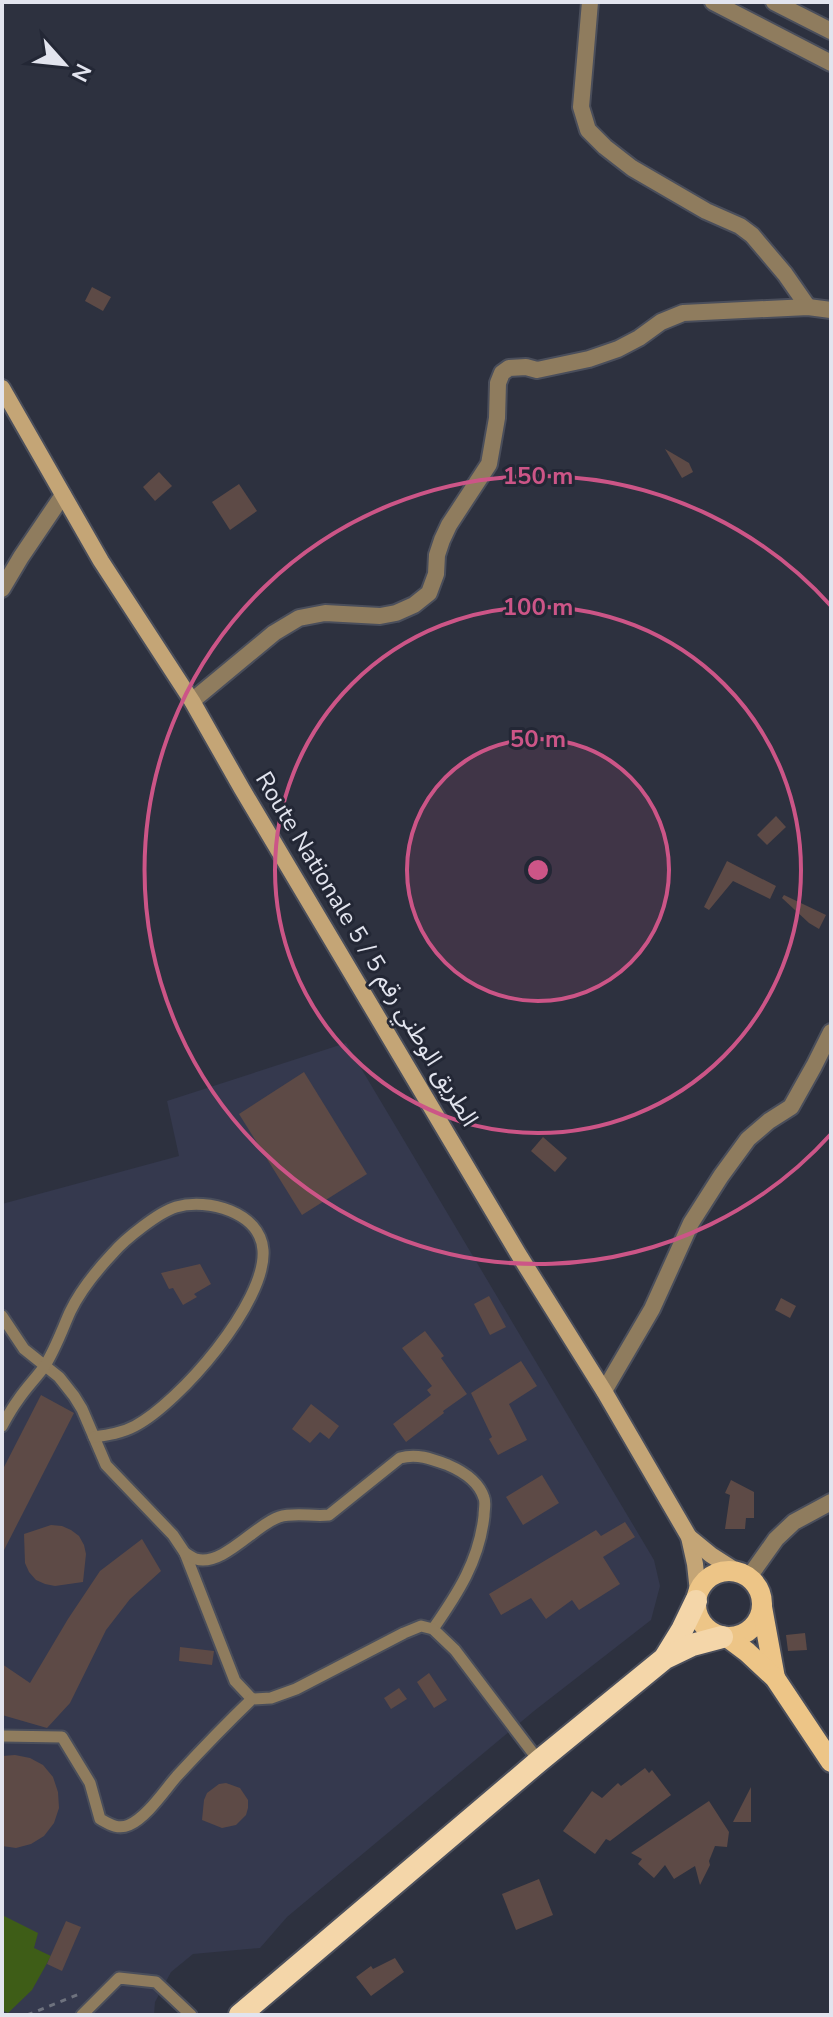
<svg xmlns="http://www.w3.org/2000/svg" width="833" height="2017" font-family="'Nunito Sans','Noto Sans Arabic',sans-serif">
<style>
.built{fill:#35394e}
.green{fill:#3e5d17}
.building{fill:#5d4a46}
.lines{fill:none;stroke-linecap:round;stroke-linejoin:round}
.service-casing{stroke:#4a4e5b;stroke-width:15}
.minor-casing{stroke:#4a4e5b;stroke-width:20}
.secondary-casing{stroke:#4a4e5b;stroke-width:20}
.primary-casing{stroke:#4a4e5b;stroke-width:24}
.trunk-casing{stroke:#4a4e5b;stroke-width:26}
.path{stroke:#6e727e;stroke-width:3;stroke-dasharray:6 6;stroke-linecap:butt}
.service{stroke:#8f7c5e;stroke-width:11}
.minor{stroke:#8f7c5e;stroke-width:16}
.secondary{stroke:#c4a576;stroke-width:16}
.primary{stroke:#edc587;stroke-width:20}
.trunk{stroke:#f4d6a9;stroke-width:22}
.ring{fill:none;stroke:#cc5587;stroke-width:4}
.labels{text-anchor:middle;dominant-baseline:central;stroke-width:6;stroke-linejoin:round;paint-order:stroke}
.street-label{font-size:24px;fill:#e2e4ee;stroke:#232735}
.centre{fill:#cc5587;stroke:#232735;stroke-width:4}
.ring-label{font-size:24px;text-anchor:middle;font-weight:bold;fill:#cc5587;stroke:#232735;stroke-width:6;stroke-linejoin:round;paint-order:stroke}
</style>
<rect width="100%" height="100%" fill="#2d313f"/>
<path class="built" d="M 346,1043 L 654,1560 L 660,1586 L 651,1620 L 534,1711 L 287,1917 L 260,1948 L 193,1954 L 171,1972 L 155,2002 L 154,2015 L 2,2015 L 2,1204 L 179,1156 L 167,1101 Z"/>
<path class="green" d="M 4,1916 L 38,1933 L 34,1948 L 51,1956 L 32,1990 L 8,2013 L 2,2010 L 2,1920 Z"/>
<g class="building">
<path d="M 92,287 L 111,297 L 103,311 L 85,301 Z"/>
<path d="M 665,449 L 689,463 L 693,472 L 682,478 Z"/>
<path d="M 159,472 L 172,486 L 155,501 L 143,487 Z"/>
<path d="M 239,484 L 257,511 L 230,530 L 212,502 Z"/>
<path d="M 776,816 L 786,827 L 767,845 L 757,835 Z"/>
<path d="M 727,861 L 776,886 L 770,899 L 733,881 L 709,910 L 704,907 Z"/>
<path d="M 784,895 L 826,915 L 819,929 L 809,923 L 782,898 Z"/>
<path d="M 304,1072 L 367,1174 L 302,1215 L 239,1114 Z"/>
<path d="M 543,1137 L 567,1158 L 555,1172 L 531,1151 Z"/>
<path d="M 200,1264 L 211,1284 L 194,1294 L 197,1297 L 183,1305 L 173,1288 L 169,1289 L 161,1273 Z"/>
<path d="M 489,1296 L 506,1327 L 490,1335 L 474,1304 Z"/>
<path d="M 781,1298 L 796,1306 L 790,1318 L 775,1310 Z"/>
<path d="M 425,1331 L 444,1356 L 441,1358 L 467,1394 L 443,1411 L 444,1413 L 406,1442 L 393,1424 L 431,1395 L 427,1390 L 432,1386 L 402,1348 Z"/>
<path d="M 521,1361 L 537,1386 L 509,1404 L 527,1440 L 498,1455 L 489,1439 L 492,1437 L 471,1393 Z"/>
<path d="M 41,1395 L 74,1413 L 2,1554 L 2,1471 Z"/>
<path d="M 311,1404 L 339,1426 L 329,1439 L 320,1432 L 310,1443 L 292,1429 Z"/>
<path d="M 542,1475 L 559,1503 L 523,1525 L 506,1497 Z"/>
<path d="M 731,1480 L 754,1492 L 754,1518 L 746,1518 L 745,1529 L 725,1529 L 730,1495 L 725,1493 Z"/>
<path d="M 625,1522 L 635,1537 L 603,1557 L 620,1584 L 579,1610 L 572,1600 L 546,1619 L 531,1598 L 501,1615 L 489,1594 L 596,1530 L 601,1536 Z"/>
<path d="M 51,1525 L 62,1526 L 71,1530 L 79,1536 L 84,1545 L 86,1554 L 83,1582 L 55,1586 L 45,1584 L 36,1580 L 29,1572 L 25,1563 L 24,1534 Z"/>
<path d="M 142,1539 L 161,1571 L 130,1599 L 106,1630 L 70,1703 L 47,1728 L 2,1715 L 2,1664 L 30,1683 L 68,1619 L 100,1571 Z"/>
<path d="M 805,1633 L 807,1650 L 788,1651 L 786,1635 Z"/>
<path d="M 180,1647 L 214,1651 L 212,1665 L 179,1661 Z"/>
<path d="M 429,1673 L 447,1700 L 434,1708 L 417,1682 Z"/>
<path d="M 399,1688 L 407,1699 L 391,1709 L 384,1698 Z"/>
<path d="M 15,1755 L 30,1758 L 43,1765 L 53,1777 L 58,1792 L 59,1808 L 54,1823 L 44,1836 L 31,1844 L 16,1848 L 2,1846 L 2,1756 Z"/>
<path d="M 645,1768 L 649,1773 L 652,1770 L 671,1795 L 610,1841 L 606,1839 L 595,1854 L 563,1831 L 592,1791 L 602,1798 L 618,1783 L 621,1786 Z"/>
<path d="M 226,1783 L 240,1788 L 248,1800 L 248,1808 L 246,1815 L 236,1825 L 222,1828 L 202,1820 L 204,1800 L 207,1793 L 219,1784 Z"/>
<path d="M 751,1787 L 751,1822 L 733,1822 Z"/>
<path d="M 709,1801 L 729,1832 L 727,1847 L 715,1846 L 709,1861 L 710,1865 L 700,1885 L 695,1866 L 674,1879 L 665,1865 L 654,1878 L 638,1864 L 642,1859 L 631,1853 Z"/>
<path d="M 539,1879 L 553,1915 L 516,1930 L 502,1894 Z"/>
<path d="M 66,1921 L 81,1927 L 62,1971 L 47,1964 Z"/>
<path d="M 395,1958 L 404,1972 L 371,1996 L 356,1977 L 371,1966 L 373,1969 Z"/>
</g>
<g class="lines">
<defs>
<g id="service">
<path d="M 2,1316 L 24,1349 L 59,1377 L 74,1396 L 82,1409 L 106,1465 L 173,1535 L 185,1553 L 235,1681 L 252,1699"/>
<path d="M 2,1426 C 7,1417 12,1408 18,1400 C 26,1388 36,1378 44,1367 C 55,1350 62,1330 70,1312 C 80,1291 97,1270 113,1253 C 125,1239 159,1212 176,1207 C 208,1198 260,1212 263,1250 C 267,1302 179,1403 135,1426 C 122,1433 108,1435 94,1437"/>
<path d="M 185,1553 C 189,1555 192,1558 196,1559 C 223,1567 256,1524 279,1517 C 295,1512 313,1517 329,1515 L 400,1458 C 417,1453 432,1459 448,1465 C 462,1471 479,1482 484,1498 C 486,1503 484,1510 484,1516 C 479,1561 458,1593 433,1629"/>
<path d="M 2,1736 L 62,1737 L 90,1783 L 100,1819 C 109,1824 118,1830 129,1825 C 147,1817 164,1791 177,1776 C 201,1750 226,1724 252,1699 L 271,1698 L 296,1689 L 404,1633 L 421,1626 L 433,1629 L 455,1650 L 539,1761"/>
<path d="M 82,2015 L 119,1978 L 156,1982 L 191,2015"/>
</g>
<g id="minor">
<path d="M 590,2 L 581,107 L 588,130 L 605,147 L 632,168 L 706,211 L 740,226 L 752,235 L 785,274 L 808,307"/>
<path d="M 713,2 L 831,63"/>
<path d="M 774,2 L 831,31"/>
<path d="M 2,589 L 21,557 L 63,495"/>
<path d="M 192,701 L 274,633 L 299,618 L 325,613 L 380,616 L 396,613 L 414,605 L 429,593 L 436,574 L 437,555 L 442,540 L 449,525 L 489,464 L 497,418 L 498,383 L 502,373 L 509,368 L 526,367 L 537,370 L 589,359 L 618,349 L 639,338 L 661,322 L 683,313 L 808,307 L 831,310"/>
<path d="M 604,1391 L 652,1309 L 691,1223 L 721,1176 L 748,1139 L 769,1121 L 791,1107 L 814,1066 L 831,1032"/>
<path d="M 749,1577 L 776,1539 L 794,1522 L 831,1502"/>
</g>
<g id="secondary">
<path d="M 2,388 L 101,561 L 192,701 L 242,789 L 519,1255 L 604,1391 L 689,1537 L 695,1564 L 698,1592"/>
<path d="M 689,1537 L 711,1555 L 736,1571"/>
</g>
<g id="primary">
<circle cx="729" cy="1604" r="33"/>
<path d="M 762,1607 L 775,1678"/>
<path d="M 727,1637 L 747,1652 L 775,1678 L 831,1762"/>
</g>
<g id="trunk">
<path d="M 666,1656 L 682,1630 L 696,1601"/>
<path d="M 240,2015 L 539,1761 L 665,1658 L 692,1645 L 722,1637"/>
</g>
</defs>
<use href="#service" class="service-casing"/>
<use href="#minor" class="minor-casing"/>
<use href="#secondary" class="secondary-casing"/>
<use href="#primary" class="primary-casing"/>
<use href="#trunk" class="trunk-casing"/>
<path class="path" d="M 27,2015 L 82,1993"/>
<use href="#service" class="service"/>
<use href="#minor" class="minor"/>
<use href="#secondary" class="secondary"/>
<use href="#primary" class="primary"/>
<use href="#trunk" class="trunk"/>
</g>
<circle cx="538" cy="870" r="131" fill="#cc5587" fill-opacity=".12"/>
<g class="ring">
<circle cx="538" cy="870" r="131"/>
<circle cx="538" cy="870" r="263"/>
<path d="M831 1134A394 394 0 1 1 831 606"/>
</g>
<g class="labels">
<g class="street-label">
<text transform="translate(367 949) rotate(59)">Route Nationale 5 / الطريق الوطني رقم 5</text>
</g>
</g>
<circle cx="538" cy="870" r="12" class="centre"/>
<g class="ring-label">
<text x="538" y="484">150 m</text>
<text x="538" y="615">100 m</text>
<text x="538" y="747">50 m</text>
</g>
<rect width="833" height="2017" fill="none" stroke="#e2e4ee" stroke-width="8"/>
<g transform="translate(64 64) rotate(117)" stroke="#232735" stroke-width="6" paint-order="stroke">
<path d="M0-6L14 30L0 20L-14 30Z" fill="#e2e4ee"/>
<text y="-12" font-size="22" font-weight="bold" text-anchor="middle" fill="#e2e4ee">N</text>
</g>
</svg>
